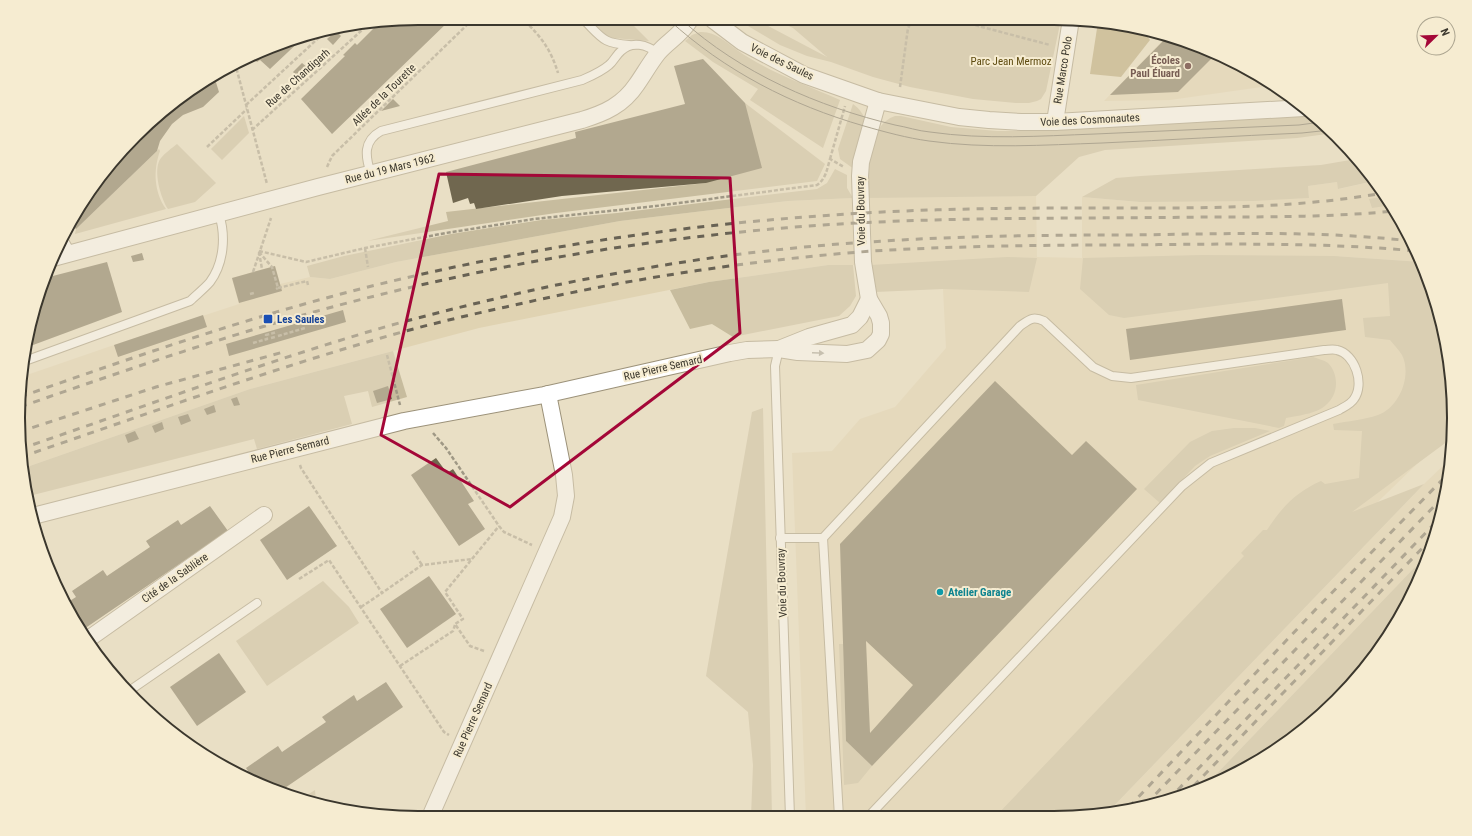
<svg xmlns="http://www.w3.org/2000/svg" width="1472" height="836" font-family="'Roboto Condensed',sans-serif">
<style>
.built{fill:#e0d3b2}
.green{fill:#c7bc9e}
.forest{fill:#b1a070}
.building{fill:#70674f;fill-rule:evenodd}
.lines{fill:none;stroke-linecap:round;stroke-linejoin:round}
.lane-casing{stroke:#9c927a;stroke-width:10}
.street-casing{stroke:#9c927a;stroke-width:18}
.path{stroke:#9f9885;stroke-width:2.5;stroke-dasharray:4 2;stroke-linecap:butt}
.lane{stroke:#fff;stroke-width:8}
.street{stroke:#fff;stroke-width:16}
.tram{stroke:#686254;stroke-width:1}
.rail{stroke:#686254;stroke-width:3;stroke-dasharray:7 7;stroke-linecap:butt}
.oneway{fill:#9d9b96}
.marked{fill:none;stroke:#a40738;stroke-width:3;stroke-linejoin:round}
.education-dot{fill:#8d6e63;stroke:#f6ecd1;stroke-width:1.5}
.transit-dot{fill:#1a4fb4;stroke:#f6ecd1;stroke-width:1.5}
.culture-dot{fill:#0f9aa8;stroke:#f6ecd1;stroke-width:1.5}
.labels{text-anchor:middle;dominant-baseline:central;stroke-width:4;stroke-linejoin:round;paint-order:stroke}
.education-label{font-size:11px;font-weight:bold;fill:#785e54;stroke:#f6ecd1;text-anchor:end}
.park-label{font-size:11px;fill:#5e4b10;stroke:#f6ecd1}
.street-label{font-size:11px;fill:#3b372d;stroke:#f6ecd1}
.transit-label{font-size:11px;font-weight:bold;fill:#164399;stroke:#f6ecd1;text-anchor:start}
.culture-label{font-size:11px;font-weight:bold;fill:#0d838f;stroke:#f6ecd1;text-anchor:start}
.rim{fill:none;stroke:#3b372d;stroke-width:2}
</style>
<rect width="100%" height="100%" fill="#e9dfc5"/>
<g class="built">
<path d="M 1167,36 L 1182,39 L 1275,85 L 1170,100 L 1104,101 Z"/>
<path d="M 1374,181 L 1386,196 L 1422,262 L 1334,256 L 1424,267 L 1446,340 L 1454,418 L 1453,429 L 1053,817 L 806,817 L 792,453 L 832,451 L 860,419 L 895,407 L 946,348 L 943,289 L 871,265 L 828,265 L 709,282 L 479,328 L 250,389 L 24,468 L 19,444 L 21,377 L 114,345 L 239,304 L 232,278 L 275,266 L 280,284 L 310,277 L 330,279 L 396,262 L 620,221 L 788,201 L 875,197 L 1036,196 L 1037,257 L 1082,258 L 1082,197 L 1140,202 L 1309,198 L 1308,186 L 1337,182 L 1339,189 Z"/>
<path d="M 1450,459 L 1446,496 L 1422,574 L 1415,567 L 1204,787 L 1182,797 L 1108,812 L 1424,484 Z"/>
</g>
<g class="green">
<path d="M 1061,19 L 1046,91 L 1041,99 L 1037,101 L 1029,103 L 1016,103 L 973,99 L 910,87 L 873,77 L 831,62 L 807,56 L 780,45 L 738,20 L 757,20 L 827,57 L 793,28 L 776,20 Z"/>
<path d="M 591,21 L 629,21 L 649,41 L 613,38 L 607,36 Z"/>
<path d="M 700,32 C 715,31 726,42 737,50 C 768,72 806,85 840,100 L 823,148 L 750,100 L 758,89 L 713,62 L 685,41 L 692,35 Z"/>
<path d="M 745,103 L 825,164 L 817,181 L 556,213 L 367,241 L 448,221 L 446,212 L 706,183 Z"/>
<path d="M 853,104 C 860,109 863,114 866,122 L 854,169 L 840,159 L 838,149 Z"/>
<path d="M 244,116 L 249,133 L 222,160 L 211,149 Z"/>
<path d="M 895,116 L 901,116 L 951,127 L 997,131 L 1045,131 L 1313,116 L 1334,133 L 1297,138 L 1105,150 L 1079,157 L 1036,196 L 865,198 C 865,175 868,124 895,116 Z"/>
<path d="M 177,144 L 216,183 L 195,202 L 168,209 C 161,199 152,169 161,158 C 165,153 172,148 177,144 Z"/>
<path d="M 159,149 L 160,151 C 153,170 154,192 166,209 L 75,234 L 76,229 Z"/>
<path d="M 1356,159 L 1374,181 L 1338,189 L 1337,182 L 1308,186 L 1309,198 L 1253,201 L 1140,202 L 1082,197 L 1116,178 L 1141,176 L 1321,165 Z"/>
<path d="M 835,169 L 847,175 L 847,188 L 853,198 L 788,201 L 620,221 L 396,262 L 330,279 L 310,277 L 307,266 L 344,256 L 451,234 L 541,220 L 617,213 L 817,189 L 827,183 Z"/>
<path d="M 1387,196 L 1392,205 L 1372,208 L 1369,199 Z"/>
<path d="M 1202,255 L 1334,256 L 1422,262 L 1446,340 L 1454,418 L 1452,438 L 1352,512 L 1424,484 L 1108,812 L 1080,817 L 995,817 L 1244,556 L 1241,553 L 1263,530 L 1267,530 C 1282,507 1296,492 1321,481 L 1325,484 L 1359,478 L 1362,431 L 1334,430 L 1333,424 C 1348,421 1364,420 1378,415 C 1400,407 1412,375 1402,355 C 1399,350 1394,345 1390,340 L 1365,337 L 1363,318 L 1390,316 L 1388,283 L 1124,318 L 1109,315 L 1080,289 L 1083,258 Z"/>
<path d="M 1007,257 L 1037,258 L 1029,292 L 943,289 L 875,292 L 871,265 Z"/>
<path d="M 828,265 L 853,265 L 856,296 L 850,306 L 839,316 L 733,337 L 712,324 L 690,329 L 670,290 L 709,282 Z"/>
<path d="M 393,351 L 407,397 L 372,407 L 368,391 L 344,396 L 352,424 L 257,449 L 254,439 L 29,496 L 24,468 L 250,389 Z"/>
<path d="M 1313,357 C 1318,359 1324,360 1328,363 C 1338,373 1339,391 1329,402 C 1319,414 1300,415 1286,418 L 1284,426 L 1279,428 L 1138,400 L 1136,385 Z"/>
<path d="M 763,408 L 772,817 L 751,817 L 753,765 L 748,712 L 706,676 L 752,412 Z"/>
<path d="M 1234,428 L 1255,428 L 1270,431 L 1210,456 L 1195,466 L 1160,503 L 1144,489 L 1190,442 L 1212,431 Z"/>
<path d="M 1415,567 L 1422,574 L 1387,640 L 1337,701 L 1254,764 L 1204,787 Z"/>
<path d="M 323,581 L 349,607 L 359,623 L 267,686 L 236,641 Z"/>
<path d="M 839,644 L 843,644 L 846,741 L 872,766 L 858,783 L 844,785 Z"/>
<path d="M 315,790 L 316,802 L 301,799 Z"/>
</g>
<path class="forest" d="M 1098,22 L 1143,31 L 1150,40 L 1121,77 L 1090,74 Z"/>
<g class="building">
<path d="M 381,21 L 449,21 L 332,134 L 301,99 L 345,56 L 343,55 L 355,43 L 357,45 Z"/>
<path d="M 336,31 L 341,36 L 333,45 L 327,39 Z"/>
<path d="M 1155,34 L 1182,39 L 1215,55 L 1178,92 L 1110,95 L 1163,41 Z"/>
<path d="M 305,36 L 270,69 L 260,60 L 257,62 L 250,55 L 290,39 Z"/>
<path d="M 703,59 L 745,103 L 762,168 L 706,183 L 562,196 L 476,209 L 474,203 L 470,204 L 468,198 L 453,203 L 446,172 L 576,138 L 575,132 L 685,104 L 674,66 Z"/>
<path d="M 302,63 L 308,68 L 298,77 L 293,72 Z"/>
<path d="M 214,76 L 219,92 L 203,107 L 183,115 L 172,124 L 160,141 L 157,151 L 76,229 L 70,223 L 86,196 L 135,135 L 175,101 Z"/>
<path d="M 393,99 L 400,106 L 381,111 Z"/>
<path d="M 142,253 L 144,260 L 133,262 L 131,256 Z"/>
<path d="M 107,262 L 122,312 L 25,348 L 32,314 L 45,278 Z"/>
<path d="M 275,266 L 282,291 L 239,303 L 232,278 Z"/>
<path d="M 1342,299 L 1346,330 L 1130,360 L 1126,329 Z"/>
<path d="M 343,310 L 346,322 L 229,356 L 226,344 Z"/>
<path d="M 203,315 L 207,327 L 118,357 L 114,345 Z"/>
<path d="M 995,381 L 1072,455 L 1086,441 L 1137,489 L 872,766 L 846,741 L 840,544 ZM 866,641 L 913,685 L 870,733 Z"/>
<path d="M 388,386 L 392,399 L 377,403 L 373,391 Z"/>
<path d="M 237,397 L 240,405 L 234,406 L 231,399 Z"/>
<path d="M 214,405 L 216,412 L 207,415 L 204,409 Z"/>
<path d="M 188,414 L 191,421 L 181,425 L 178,417 Z"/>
<path d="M 162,422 L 164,429 L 155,433 L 152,426 Z"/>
<path d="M 135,431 L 139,439 L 128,443 L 125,435 Z"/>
<path d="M 436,458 L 447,473 L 453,469 L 474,501 L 468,504 L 485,529 L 459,546 L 411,475 Z"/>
<path d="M 210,506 L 228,531 L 81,631 L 71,618 L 65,604 L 76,597 L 72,591 L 103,570 L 107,576 L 150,547 L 146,541 L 178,520 L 181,525 Z"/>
<path d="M 309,506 L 337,546 L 287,580 L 260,540 Z"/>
<path d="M 429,576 L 456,614 L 407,648 L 380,609 Z"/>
<path d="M 219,653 L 246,692 L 197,726 L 170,687 Z"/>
<path d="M 386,682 L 403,707 L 279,792 L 247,776 L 250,774 L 246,768 L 269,752 L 278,746 L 282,752 L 326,722 L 322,717 L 354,695 L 357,701 Z"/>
</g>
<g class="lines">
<defs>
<g id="lane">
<path d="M 585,21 C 603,39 603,43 629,45"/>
<path d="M 371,174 C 365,156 363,141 381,131 L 582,80 C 591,76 601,72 609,65 C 614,61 616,55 621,51 C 632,40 647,45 658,53"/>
<path d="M 62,237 L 71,253"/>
<path d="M 779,349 L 775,366 L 790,817"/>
<path d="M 22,362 L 190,301 C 196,295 204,289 210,282 C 224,263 226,236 219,214"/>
<path d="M 780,538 L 823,538"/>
<path d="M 129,691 L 257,603"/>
<path d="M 839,817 L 823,538 L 1020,326 C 1030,319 1033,316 1044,321 L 1093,367 L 1112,376 L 1131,378 L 1324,350 C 1328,350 1333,349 1337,350 C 1355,354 1365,384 1354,399 C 1351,404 1344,407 1339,410 L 1211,463 L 1182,486 L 868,817"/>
</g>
<g id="street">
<path d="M 713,20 L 742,42 L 804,75 L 878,101 L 959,117 L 989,120 L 1021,122 L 1055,122 L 1304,108"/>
<path d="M 1055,122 L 1071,19"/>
<path d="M 53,258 L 318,187 L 582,120 C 605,113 623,105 637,84 C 644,74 650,63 658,53 C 668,41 680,36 690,20"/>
<path d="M 779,349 L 809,337 L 852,325 L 860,317 L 869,299"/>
<path d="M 33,516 L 404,421 L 544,395 L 730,353 L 747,350 L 779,349 L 798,352 L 847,354 L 867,350 L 878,340 L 881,334 L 881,323 L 879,316 L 869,299 L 863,262 L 860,176 L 861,162 L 878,101"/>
<path d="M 87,640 L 264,515"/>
<path d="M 430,817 L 562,517 L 566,496 L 564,475 L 548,394"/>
</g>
</defs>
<use href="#lane" class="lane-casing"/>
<use href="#street" class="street-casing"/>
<g class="path">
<path d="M 952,19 L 1050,45"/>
<path d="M 525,21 C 542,38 551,50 558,73"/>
<path d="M 648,24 L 651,20"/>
<path d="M 235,63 L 267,184"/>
<path d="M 900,87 L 908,28 L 913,19"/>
<path d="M 246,105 L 326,31"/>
<path d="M 252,130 L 372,21"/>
<path d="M 207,147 L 247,109"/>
<path d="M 830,159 L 845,106"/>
<path d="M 327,167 L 332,156 L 471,21"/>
<path d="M 365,248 L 368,267"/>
<path d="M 259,251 L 306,262 L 365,248 L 446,233 L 534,219 L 656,206 L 817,185 C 826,179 827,169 830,159 L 844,167"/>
<path d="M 259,252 L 272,267 L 278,288 L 276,289"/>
<path d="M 259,252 L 262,269"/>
<path d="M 253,272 L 271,218"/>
<path d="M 278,288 L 307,281 L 308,285"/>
<path d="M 250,294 L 254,293"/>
<path d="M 278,336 L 305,328"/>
<path d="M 271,338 L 275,337"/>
<path d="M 253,343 L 267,339 L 266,335 L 277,332"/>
<path d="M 387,355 L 400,405"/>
<path d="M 433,433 L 446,448 L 499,526 L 504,532 L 532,545"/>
<path d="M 300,465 L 301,468 L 382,593 L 422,565 L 472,559"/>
<path d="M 413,551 L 422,565"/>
<path d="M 299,579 L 329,560 L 444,732 L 449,735"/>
<path d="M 361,607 L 382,593"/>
<path d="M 484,651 L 470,646 L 455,624 L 463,619 L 445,592 L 499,526"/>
<path d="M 400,666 L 453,631 L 455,625"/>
<path d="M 1310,722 L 1335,697 L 1388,638"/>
</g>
<use href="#lane" class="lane"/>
<use href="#street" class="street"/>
<g class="tram">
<path d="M 669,20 C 725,71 791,105 864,126 C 885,132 907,138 929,141 C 986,149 1044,145 1102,143 C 1168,140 1235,136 1302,133 L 1330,130"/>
<path d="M 682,20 C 740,73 819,107 895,125 C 907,127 918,131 930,132 C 985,140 1040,136 1095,134 C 1163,131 1231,128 1299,125 L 1321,122"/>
</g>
<g class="rail">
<path d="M 20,397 C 139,355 258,314 380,284 C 524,249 672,226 820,216 C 908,209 997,208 1085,208 C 1185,208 1285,210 1384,193"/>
<path d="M 20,407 C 120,372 219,338 321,310 C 472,269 628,241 784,228 C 924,216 1065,219 1205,217 C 1268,217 1332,217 1395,211"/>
<path d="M 19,432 L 156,387 L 287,351"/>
<path d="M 20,449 C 137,409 253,366 371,331 C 422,316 473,304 524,292 C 637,267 753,249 869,242 C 955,236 1040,235 1126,235 C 1221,234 1316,230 1411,241"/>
<path d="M 21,457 C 141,416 260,373 381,338 C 422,326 464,316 506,307 C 626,279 750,260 873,251 C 956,246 1040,245 1123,245 C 1221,244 1319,242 1416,251"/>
<path d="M 1184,796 L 1434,536"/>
<path d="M 1168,800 L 1439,519"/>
<path d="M 1146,804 L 1447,493"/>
<path d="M 1129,807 L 1317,608 L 1448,474"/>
</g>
</g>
<defs><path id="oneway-solid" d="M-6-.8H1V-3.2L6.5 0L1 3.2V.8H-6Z"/></defs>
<use class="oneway" href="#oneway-solid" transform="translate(818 353) rotate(3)"/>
<path d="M0 0H1472V836H0ZM 439,174 L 730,178 L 740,333 L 510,507 L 381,435 Z" fill="#e9dfc5" fill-opacity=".55" fill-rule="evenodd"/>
<path class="marked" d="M 439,174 L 730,178 L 740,333 L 510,507 L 381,435 Z"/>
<circle class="education-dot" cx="1188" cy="66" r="4"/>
<rect class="transit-dot" x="263" y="314" width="10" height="10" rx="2"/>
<circle class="culture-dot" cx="940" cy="592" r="4"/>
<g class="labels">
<g class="education-label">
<text x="1180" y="60">Écoles<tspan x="1180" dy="13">Paul Éluard</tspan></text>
</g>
<g class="park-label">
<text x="1011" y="61">Parc Jean Mermoz</text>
</g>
<g class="street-label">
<text transform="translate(782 62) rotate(26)">Voie des Saules</text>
<text transform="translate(1063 70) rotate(-81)">Rue Marco Polo</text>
<text transform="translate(298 78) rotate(-42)">Rue de Chandigarh</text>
<text transform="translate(384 95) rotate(-44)">Allée de la Tourette</text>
<text transform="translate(1090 120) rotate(-3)">Voie des Cosmonautes</text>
<text transform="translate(390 169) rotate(-14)">Rue du 19 Mars 1962</text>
<text transform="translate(861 211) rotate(-91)">Voie du Bouvray</text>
<text transform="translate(663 368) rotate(-13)">Rue Pierre Semard</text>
<text transform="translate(290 450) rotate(-14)">Rue Pierre Semard</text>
<text transform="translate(175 578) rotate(-35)">Cité de la Sablière</text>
<text transform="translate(782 583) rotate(-92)">Voie du Bouvray</text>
<text transform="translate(473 720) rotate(-66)">Rue Pierre Semard</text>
</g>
<g class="transit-label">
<text x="277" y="319">Les Saules</text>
</g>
<g class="culture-label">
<text x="948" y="592">Atelier Garage</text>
</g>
</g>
<path d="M0 0H1472V836H0ZM418 25H1054A393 393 0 0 1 1447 418V418A393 393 0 0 1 1054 811H418A393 393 0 0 1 25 418V418A393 393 0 0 1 418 25Z" fill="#f6ecd1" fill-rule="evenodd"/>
<path class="rim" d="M418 25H1054A393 393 0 0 1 1447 418V418A393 393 0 0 1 1054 811H418A393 393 0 0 1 25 418V418A393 393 0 0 1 418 25Z"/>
<g transform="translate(1436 36) rotate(67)"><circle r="19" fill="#f6ecd1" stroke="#aba48f"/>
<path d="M0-3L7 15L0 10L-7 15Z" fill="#a40738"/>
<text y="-6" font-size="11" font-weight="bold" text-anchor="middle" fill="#3b372d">N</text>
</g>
</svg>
